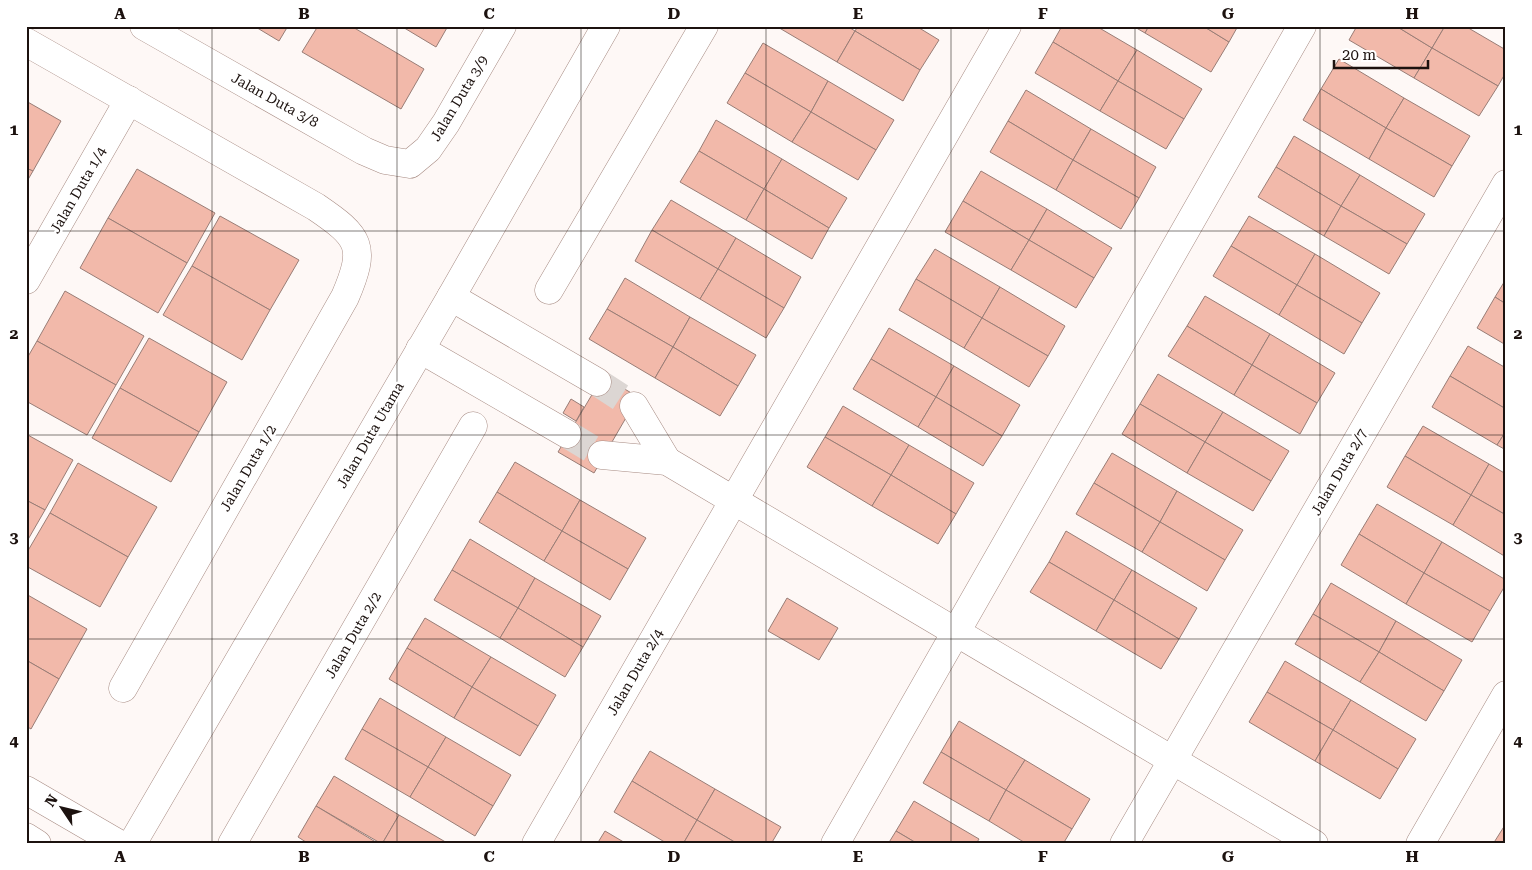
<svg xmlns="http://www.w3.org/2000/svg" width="1532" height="870" font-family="'Roboto Serif',serif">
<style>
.building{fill:#f2b9aa;stroke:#997d76}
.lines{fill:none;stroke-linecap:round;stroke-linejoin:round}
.minor-tunnel{stroke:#dcd6d3;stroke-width:28;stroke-dasharray:28 14;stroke-linecap:butt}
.minor-casing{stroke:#a78b83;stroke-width:29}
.minor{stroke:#fff;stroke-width:28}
.grid{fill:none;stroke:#1c120f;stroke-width:1;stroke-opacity:0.55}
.labels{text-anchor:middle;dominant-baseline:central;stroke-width:5;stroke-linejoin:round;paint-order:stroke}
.street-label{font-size:14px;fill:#1c120f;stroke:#fff}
.neatline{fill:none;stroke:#1c120f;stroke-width:2}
.grid-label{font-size:16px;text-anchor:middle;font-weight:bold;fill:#1c120f}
</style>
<rect width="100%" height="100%" fill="#fef8f6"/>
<g class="building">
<path d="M 254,26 L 288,26 L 279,41 Z"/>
<path d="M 318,26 L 351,26 L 424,69 L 401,109 L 302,52 Z"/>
<path d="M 401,26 L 448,26 L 436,47 Z"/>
<path d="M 776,26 L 847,26 L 855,31 L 837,62 Z"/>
<path d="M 858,26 L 916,26 L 939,40 L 920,70 L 855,31 Z"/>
<path d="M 1062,26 L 1096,26 L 1137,50 L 1118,81 L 1053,42 Z"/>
<path d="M 1133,26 L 1149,26 L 1145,33 Z"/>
<path d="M 1149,26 L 1203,26 L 1229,42 L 1211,72 L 1145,33 Z"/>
<path d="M 1203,26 L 1238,26 L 1229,42 Z"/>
<path d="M 1357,26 L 1396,26 L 1432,48 L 1414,78 L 1349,40 Z"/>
<path d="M 1396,26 L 1445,26 L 1432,48 Z"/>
<path d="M 1445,26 L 1465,26 L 1506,50 L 1506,72 L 1498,86 L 1432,48 Z"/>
<path d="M 855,31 L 920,70 L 903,101 L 837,62 Z"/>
<path d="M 1053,42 L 1118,81 L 1100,111 L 1035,73 Z"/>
<path d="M 763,43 L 828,81 L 811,112 L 745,73 Z"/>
<path d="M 1432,48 L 1498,86 L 1479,116 L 1414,78 Z"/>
<path d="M 1137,50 L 1202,89 L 1184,119 L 1118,81 Z"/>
<path d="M 1339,59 L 1404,98 L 1386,128 L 1321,89 Z"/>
<path d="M 745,73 L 811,112 L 792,142 L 727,103 Z"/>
<path d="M 828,81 L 894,120 L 876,150 L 811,112 Z"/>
<path d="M 1118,81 L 1184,119 L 1166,149 L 1100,111 Z"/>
<path d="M 1321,89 L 1386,128 L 1369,159 L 1303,120 Z"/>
<path d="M 1026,90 L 1091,129 L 1073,160 L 1008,121 Z"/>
<path d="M 1404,98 L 1470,136 L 1452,166 L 1386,128 Z"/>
<path d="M 26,101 L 61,121 L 33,171 L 26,168 Z"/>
<path d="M 811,112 L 876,150 L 858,180 L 792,142 Z"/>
<path d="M 716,120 L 782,159 L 764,189 L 699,151 Z"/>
<path d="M 1008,121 L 1073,160 L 1056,190 L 990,152 Z"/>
<path d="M 1386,128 L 1452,166 L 1434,197 L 1369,159 Z"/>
<path d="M 1091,129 L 1156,167 L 1139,198 L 1073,160 Z"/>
<path d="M 1294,136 L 1360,175 L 1341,206 L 1276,167 Z"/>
<path d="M 699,151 L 764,189 L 746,220 L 680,182 Z"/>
<path d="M 782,159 L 847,198 L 829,228 L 764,189 Z"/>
<path d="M 1073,160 L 1139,198 L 1121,229 L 1056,190 Z"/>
<path d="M 1276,167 L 1341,206 L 1324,236 L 1258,197 Z"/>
<path d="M 26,168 L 33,171 L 26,183 Z"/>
<path d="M 137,169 L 215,213 L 187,263 L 108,218 Z"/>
<path d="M 981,171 L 1047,209 L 1029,240 L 963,201 Z"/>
<path d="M 1360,175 L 1425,214 L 1407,244 L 1341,206 Z"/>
<path d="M 764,189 L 829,228 L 812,259 L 746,220 Z"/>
<path d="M 671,200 L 736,238 L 718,269 L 652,230 Z"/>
<path d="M 963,201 L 1029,240 L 1011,270 L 945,232 Z"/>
<path d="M 1341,206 L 1407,244 L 1389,274 L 1324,236 Z"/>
<path d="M 1047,209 L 1112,248 L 1094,278 L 1029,240 Z"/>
<path d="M 220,216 L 299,260 L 270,310 L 192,266 Z"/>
<path d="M 1249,216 L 1315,254 L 1297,285 L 1231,246 Z"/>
<path d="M 108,218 L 187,263 L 158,313 L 80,268 Z"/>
<path d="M 652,230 L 718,269 L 700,299 L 635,261 Z"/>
<path d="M 736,238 L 801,277 L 784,308 L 718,269 Z"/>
<path d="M 1029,240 L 1094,278 L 1076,308 L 1011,270 Z"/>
<path d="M 1231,246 L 1297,285 L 1279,315 L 1213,276 Z"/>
<path d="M 935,249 L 1000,287 L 982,318 L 916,279 Z"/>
<path d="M 1315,254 L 1380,293 L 1362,323 L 1297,285 Z"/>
<path d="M 192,266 L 270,310 L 242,360 L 163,315 Z"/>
<path d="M 718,269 L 784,308 L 766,338 L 700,299 Z"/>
<path d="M 625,278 L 690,317 L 673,347 L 607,309 Z"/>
<path d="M 916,279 L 982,318 L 964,348 L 899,310 Z"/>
<path d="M 1506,279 L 1506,304 L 1495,297 Z"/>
<path d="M 1297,285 L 1362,323 L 1344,354 L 1279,315 Z"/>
<path d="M 1000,287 L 1065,326 L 1048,356 L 982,318 Z"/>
<path d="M 65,291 L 144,336 L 116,385 L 37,341 Z"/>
<path d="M 1205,296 L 1270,334 L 1252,365 L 1187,326 Z"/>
<path d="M 1495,297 L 1506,304 L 1506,345 L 1477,328 Z"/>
<path d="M 607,309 L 673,347 L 655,378 L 589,339 Z"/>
<path d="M 690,317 L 756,355 L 738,386 L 673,347 Z"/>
<path d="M 982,318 L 1048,356 L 1029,387 L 964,348 Z"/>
<path d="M 1187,326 L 1252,365 L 1234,395 L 1168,356 Z"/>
<path d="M 889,328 L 954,366 L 936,397 L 871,359 Z"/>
<path d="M 1270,334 L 1335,373 L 1317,403 L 1252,365 Z"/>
<path d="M 149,338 L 227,382 L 199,432 L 120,388 Z"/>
<path d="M 37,341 L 116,385 L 87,435 L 26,401 L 26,360 Z"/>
<path d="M 1468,346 L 1506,368 L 1506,409 L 1450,376 Z"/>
<path d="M 673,347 L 738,386 L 720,416 L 655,378 Z"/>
<path d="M 871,359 L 936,397 L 918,427 L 853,389 Z"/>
<path d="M 1252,365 L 1317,403 L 1300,434 L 1234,395 Z"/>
<path d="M 954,366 L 1020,405 L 1002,436 L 936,397 Z"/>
<path d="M 1158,374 L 1223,412 L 1205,442 L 1140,404 Z"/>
<path d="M 603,376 L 638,397 L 594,473 L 558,452 Z"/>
<path d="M 1450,376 L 1506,409 L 1506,431 L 1497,445 L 1432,407 Z"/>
<path d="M 120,388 L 199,432 L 171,482 L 92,438 Z"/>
<path d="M 936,397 L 1002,436 L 983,466 L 918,427 Z"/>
<path d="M 571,399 L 584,407 L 576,421 L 563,413 Z"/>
<path d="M 1140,404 L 1205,442 L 1187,473 L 1122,434 Z"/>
<path d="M 843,406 L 909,445 L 891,475 L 825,437 Z"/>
<path d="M 1223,412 L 1289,451 L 1271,481 L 1205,442 Z"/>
<path d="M 1423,426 L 1489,464 L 1471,495 L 1405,456 Z"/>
<path d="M 1506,431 L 1506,450 L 1497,445 Z"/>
<path d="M 26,434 L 73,460 L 45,510 L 26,500 Z"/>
<path d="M 825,437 L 891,475 L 872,506 L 807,467 Z"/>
<path d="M 1205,442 L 1271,481 L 1253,511 L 1187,473 Z"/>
<path d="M 909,445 L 974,483 L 956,514 L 891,475 Z"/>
<path d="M 1112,453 L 1177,491 L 1160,522 L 1094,483 Z"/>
<path d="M 1405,456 L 1471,495 L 1453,525 L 1387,487 Z"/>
<path d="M 515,462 L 580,500 L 562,531 L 497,492 Z"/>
<path d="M 78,463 L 157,507 L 128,557 L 50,513 Z"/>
<path d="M 1489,464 L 1506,474 L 1506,515 L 1471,495 Z"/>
<path d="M 891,475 L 956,514 L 938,544 L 872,506 Z"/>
<path d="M 1094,483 L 1160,522 L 1142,552 L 1076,514 Z"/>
<path d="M 1177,491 L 1243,530 L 1225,560 L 1160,522 Z"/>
<path d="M 497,492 L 562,531 L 544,561 L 479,522 Z"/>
<path d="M 1471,495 L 1506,515 L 1506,557 L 1453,525 Z"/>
<path d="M 26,500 L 45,510 L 26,543 Z"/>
<path d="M 580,500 L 646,538 L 628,569 L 562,531 Z"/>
<path d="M 1377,504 L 1442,542 L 1424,573 L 1359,534 Z"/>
<path d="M 50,513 L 128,557 L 100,607 L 26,566 L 26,554 Z"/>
<path d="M 1160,522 L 1225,560 L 1207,591 L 1142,552 Z"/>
<path d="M 562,531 L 628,569 L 610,600 L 544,561 Z"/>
<path d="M 1066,531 L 1132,570 L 1114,600 L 1049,562 Z"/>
<path d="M 1359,534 L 1424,573 L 1406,604 L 1341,565 Z"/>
<path d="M 470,539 L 535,578 L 518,608 L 452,570 Z"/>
<path d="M 1442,542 L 1506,580 L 1506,584 L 1490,611 L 1424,573 Z"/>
<path d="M 1049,562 L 1114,600 L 1096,631 L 1030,592 Z"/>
<path d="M 452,570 L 518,608 L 500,638 L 434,600 Z"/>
<path d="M 1132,570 L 1197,608 L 1179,639 L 1114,600 Z"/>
<path d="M 1424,573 L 1490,611 L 1472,642 L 1406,604 Z"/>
<path d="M 535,578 L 601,616 L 583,647 L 518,608 Z"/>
<path d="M 1331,583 L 1396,621 L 1379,652 L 1313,614 Z"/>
<path d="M 26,594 L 87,629 L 59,679 L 26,660 Z"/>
<path d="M 787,598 L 838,628 L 819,660 L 768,631 Z"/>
<path d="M 1114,600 L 1179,639 L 1161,669 L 1096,631 Z"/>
<path d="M 518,608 L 583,647 L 565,677 L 500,638 Z"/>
<path d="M 1313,614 L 1379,652 L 1360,682 L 1295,644 Z"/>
<path d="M 425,618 L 491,657 L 472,687 L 407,648 Z"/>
<path d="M 1396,621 L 1462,660 L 1444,691 L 1379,652 Z"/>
<path d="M 407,648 L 472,687 L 454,718 L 389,679 Z"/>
<path d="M 1379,652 L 1444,691 L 1426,721 L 1360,682 Z"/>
<path d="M 491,657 L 556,695 L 538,726 L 472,687 Z"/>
<path d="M 26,660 L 59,679 L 31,729 L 26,726 Z"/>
<path d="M 1285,661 L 1351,700 L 1333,730 L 1267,692 Z"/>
<path d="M 472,687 L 538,726 L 520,756 L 454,718 Z"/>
<path d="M 1267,692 L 1333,730 L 1315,761 L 1249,722 Z"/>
<path d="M 380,698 L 446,737 L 428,767 L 362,729 Z"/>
<path d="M 1351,700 L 1416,739 L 1398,769 L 1333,730 Z"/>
<path d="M 959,721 L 1025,760 L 1006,790 L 941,752 Z"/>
<path d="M 362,729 L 428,767 L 410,797 L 345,759 Z"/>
<path d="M 1333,730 L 1398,769 L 1380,799 L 1315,761 Z"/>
<path d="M 446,737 L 511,775 L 493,806 L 428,767 Z"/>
<path d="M 650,751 L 715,789 L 697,820 L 632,781 Z"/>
<path d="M 941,752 L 1006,790 L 989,821 L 923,783 Z"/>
<path d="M 1025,760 L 1090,799 L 1072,829 L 1006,790 Z"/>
<path d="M 428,767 L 493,806 L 475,836 L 410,797 Z"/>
<path d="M 334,776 L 399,815 L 382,844 L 316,806 Z"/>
<path d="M 632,781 L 697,820 L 683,844 L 668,844 L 614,812 Z"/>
<path d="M 715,789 L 781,827 L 771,844 L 738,844 L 697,820 Z"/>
<path d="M 1006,790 L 1072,829 L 1063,844 L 1027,844 L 989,821 Z"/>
<path d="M 914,801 L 979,839 L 976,844 L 918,844 L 896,831 Z"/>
<path d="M 316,806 L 379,844 L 309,844 L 298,837 Z"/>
<path d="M 399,815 L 449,844 L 382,844 Z"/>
<path d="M 697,820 L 738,844 L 683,844 Z"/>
<path d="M 1505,825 L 1506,844 L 1493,844 Z"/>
<path d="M 605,831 L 627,844 L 597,844 Z"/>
<path d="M 896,831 L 918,844 L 888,844 Z"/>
</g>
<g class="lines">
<g class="minor-tunnel">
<path d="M 597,382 L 634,406"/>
<path d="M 567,434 L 602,455"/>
</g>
<defs>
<g id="minor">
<path d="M 144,26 L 364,151 L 385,160 L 410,164 L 428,149 L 446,123 L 502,26"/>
<path d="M 26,42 L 316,207 C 360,237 367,246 345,297 L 123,688"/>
<path d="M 26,280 L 129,100"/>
<path d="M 549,290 L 704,26"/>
<path d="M 451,297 L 597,382"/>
<path d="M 420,349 L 567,434"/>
<path d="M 634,406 L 667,461"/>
<path d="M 602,455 L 667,461 L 1314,844"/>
<path d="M 26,790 L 119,844"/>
<path d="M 26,837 L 37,844"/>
<path d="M 132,844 L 451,297 L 606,26"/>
<path d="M 232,844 L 473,426"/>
<path d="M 536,844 L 1007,26"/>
<path d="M 835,844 L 1302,26"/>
<path d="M 1124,844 L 1506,184"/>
<path d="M 1420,844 L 1506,695"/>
</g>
</defs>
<use href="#minor" class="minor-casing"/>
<use href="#minor" class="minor"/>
</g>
<path class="grid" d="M 212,26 L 212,844M 397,26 L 397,844M 581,26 L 581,844M 766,26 L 766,844M 951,26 L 951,844M 1135,26 L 1135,844M 1320,26 L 1320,844M 26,231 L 1506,231M 26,435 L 1506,435M 26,639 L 1506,639"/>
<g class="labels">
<g class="street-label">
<text transform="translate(459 98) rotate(-59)">Jalan Duta 3/9</text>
<text transform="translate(275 100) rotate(29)">Jalan Duta 3/8</text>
<text transform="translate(78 190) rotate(-60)">Jalan Duta 1/4</text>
<text transform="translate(370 435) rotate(-60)">Jalan Duta Utama</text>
<text transform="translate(248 468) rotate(-60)">Jalan Duta 1/2</text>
<text transform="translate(1339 472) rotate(-60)">Jalan Duta 2/7</text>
<text transform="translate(353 635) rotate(-60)">Jalan Duta 2/2</text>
<text transform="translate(635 672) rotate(-60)">Jalan Duta 2/4</text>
</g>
</g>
<rect width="1532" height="870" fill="none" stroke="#ffffff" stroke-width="55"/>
<g transform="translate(62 808) rotate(305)" stroke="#ffffff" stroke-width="4" paint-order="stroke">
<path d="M0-4L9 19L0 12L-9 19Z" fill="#1c120f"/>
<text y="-8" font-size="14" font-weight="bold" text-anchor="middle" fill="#1c120f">N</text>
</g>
<path d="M1334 60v8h94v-8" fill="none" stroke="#1c120f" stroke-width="2.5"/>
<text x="1342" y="60" font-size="15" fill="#1c120f" stroke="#ffffff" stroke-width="4" paint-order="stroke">20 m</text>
<rect x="28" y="28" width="1476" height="814" class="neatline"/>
<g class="grid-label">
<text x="120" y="19">A</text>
<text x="304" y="19">B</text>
<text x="489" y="19">C</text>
<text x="674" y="19">D</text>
<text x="858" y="19">E</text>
<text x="1043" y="19">F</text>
<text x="1228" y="19">G</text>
<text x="1412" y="19">H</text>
<text x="14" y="135">1</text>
<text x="1518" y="135">1</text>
<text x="14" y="339">2</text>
<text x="1518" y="339">2</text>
<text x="14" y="543">3</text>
<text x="1518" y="543">3</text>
<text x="14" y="746">4</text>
<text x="1518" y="746">4</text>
<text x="120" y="862">A</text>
<text x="304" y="862">B</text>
<text x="489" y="862">C</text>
<text x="674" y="862">D</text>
<text x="858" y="862">E</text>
<text x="1043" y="862">F</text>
<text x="1228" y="862">G</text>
<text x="1412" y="862">H</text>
</g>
</svg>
